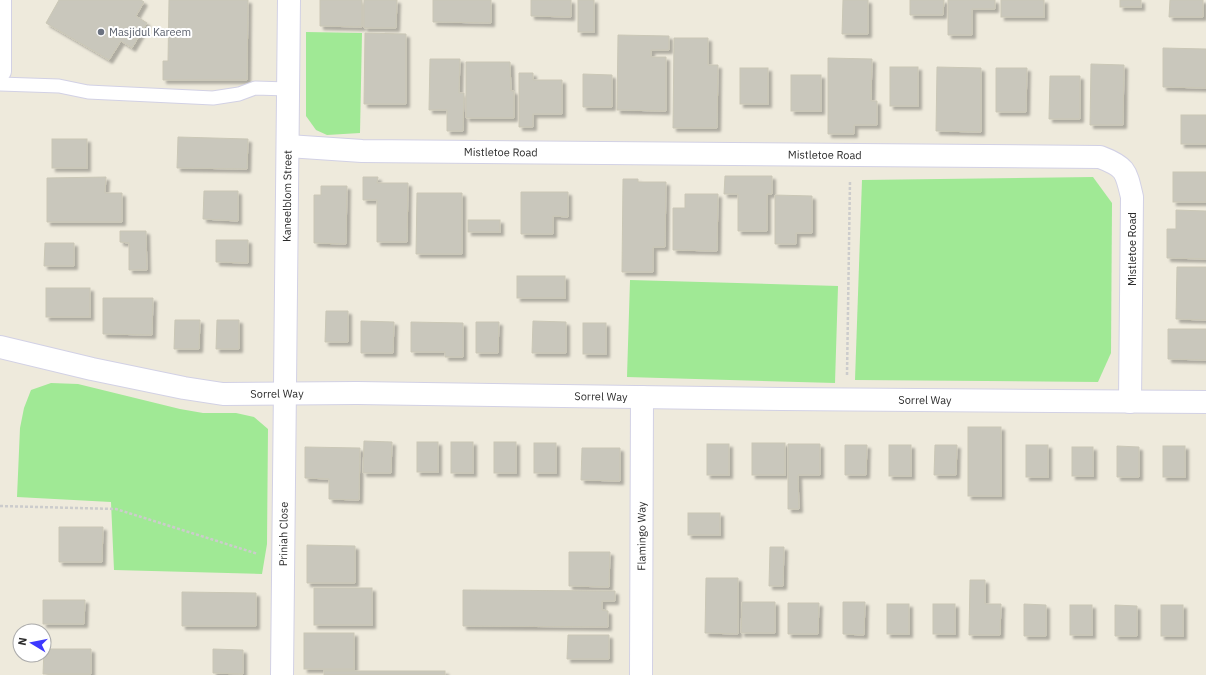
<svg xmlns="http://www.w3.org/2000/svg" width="1206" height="675" font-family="'IBM Plex Sans',sans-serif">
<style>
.green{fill:#a0e995}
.building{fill:#c9c7bc;stroke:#cac7b6;filter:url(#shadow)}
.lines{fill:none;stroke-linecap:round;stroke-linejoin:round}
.service-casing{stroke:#d2d1e5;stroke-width:15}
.minor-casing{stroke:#d2d1e5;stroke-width:24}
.path{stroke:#ccc;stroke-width:2.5;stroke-dasharray:3 2;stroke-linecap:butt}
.service{stroke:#fff;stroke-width:13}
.minor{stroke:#fff;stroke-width:22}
.worship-dot{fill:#6b7280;stroke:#fff;stroke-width:1.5}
.labels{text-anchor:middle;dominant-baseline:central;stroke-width:4;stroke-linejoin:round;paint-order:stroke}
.worship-label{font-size:11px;fill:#5b616d;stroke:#fff;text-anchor:start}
.street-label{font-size:11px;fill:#2b2b2b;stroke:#fff}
</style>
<defs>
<filter id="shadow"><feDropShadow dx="3.5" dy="3.5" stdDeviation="1" flood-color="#0004"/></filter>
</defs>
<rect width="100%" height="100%" fill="#eeeadc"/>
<g class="green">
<path d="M 306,32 L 362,33 L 360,133 L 327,135 L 316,130 L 306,116 Z"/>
<path d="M 1093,177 L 1112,203 L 1111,353 L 1098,382 L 855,380 L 862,180 Z"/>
<path d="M 630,280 L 838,286 L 835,383 L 627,377 Z"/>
<path d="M 51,383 L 78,384 L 180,409 L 203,413 L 236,413 L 254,417 L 268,429 L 267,544 L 262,574 L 114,570 L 111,502 L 17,497 L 20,428 L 24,408 L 31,390 Z"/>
</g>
<g class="building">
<path d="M 59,0 L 141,0 L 144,2 L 136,16 L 147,23 L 132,48 L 121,41 L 109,60 L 46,23 Z"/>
<path d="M 169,0 L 248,0 L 247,80 L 163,80 L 163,61 L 168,61 Z"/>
<path d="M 320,0 L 362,0 L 362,27 L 320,26 Z"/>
<path d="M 364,0 L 397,0 L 396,28 L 364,28 Z"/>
<path d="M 433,0 L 491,0 L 491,23 L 433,22 Z"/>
<path d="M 531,0 L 571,0 L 571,17 L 531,16 Z"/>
<rect x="578" y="0" width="16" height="32"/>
<path d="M 843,0 L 868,0 L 868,34 L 842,34 Z"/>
<path d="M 910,0 L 944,0 L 943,15 L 910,15 Z"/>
<path d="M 948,0 L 995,0 L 995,9 L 972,9 L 972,35 L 948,35 Z"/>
<rect x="1001" y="0" width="43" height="17"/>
<rect x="1120" y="0" width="21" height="7"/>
<path d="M 1170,0 L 1203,0 L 1203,17 L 1169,17 Z"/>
<path d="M 365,33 L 406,34 L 406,104 L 364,104 Z"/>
<path d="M 618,35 L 669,36 L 669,50 L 651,50 L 651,57 L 666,57 L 666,111 L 617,110 Z"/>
<path d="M 674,38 L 708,38 L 708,65 L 718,65 L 717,128 L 673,128 Z"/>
<path d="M 1163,48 L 1206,49 L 1206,88 L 1163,87 Z"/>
<path d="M 828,58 L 872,59 L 871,101 L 877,101 L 877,125 L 854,125 L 854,134 L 828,134 Z"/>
<path d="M 430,59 L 460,59 L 459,93 L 464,93 L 463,131 L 447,131 L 447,110 L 429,110 Z"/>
<path d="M 466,62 L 510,62 L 511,91 L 514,91 L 514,118 L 466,118 Z"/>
<path d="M 1091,64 L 1124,65 L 1123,125 L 1090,125 Z"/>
<rect x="890" y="67" width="28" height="39"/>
<path d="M 937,67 L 981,68 L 981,132 L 936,131 Z"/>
<rect x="740" y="68" width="28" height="36"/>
<path d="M 996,68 L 1027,68 L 1026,112 L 996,112 Z"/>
<path d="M 519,73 L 533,73 L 533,80 L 562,80 L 562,114 L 533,114 L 533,127 L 519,127 Z"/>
<path d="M 583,74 L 612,75 L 612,107 L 583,107 Z"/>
<rect x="791" y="75" width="30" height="36"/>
<path d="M 1050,76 L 1080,76 L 1080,119 L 1049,119 Z"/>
<rect x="1181" y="115" width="25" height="29"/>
<path d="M 178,137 L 248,139 L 247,169 L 177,168 Z"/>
<rect x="52" y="139" width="35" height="29"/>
<rect x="1173" y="172" width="33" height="30"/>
<path d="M 725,176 L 772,176 L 772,194 L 767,194 L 767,231 L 738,231 L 738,194 L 724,194 Z"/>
<path d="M 106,177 L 105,193 L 122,193 L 122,222 L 47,222 L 47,178 Z"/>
<path d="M 363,177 L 378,177 L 377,183 L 408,183 L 407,242 L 377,242 L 377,200 L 363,200 Z"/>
<path d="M 623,179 L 638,179 L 638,182 L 666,182 L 665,247 L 653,247 L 653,272 L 622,272 Z"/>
<path d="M 321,186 L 347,186 L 346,244 L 314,243 L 314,195 L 321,195 Z"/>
<path d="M 204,191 L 238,191 L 238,221 L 203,219 Z"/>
<path d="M 521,192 L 568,192 L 568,217 L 553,216 L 553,234 L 521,234 Z"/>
<path d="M 417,193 L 462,193 L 462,254 L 416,254 Z"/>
<path d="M 685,194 L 718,194 L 717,251 L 673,250 L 673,208 L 685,208 Z"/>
<path d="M 775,195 L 812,196 L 812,233 L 796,233 L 796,244 L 775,244 Z"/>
<path d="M 1176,210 L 1206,211 L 1206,259 L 1167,258 L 1167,229 L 1176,229 Z"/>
<rect x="468" y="220" width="32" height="12"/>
<path d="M 120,231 L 146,231 L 147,270 L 129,270 L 129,243 L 120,242 Z"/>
<path d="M 216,240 L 248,240 L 248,263 L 216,262 Z"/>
<path d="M 45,243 L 74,243 L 74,266 L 44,266 Z"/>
<path d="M 1177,267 L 1206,267 L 1206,320 L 1176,319 Z"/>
<rect x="517" y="276" width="48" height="22"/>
<rect x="46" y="288" width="44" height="29"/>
<path d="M 103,298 L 153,298 L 152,335 L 103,334 Z"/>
<path d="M 326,311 L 348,311 L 348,342 L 325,342 Z"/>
<path d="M 175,320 L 200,320 L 199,349 L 174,349 Z"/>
<path d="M 217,320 L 239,320 L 239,349 L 216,349 Z"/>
<path d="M 361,321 L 394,322 L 393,353 L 361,353 Z"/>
<path d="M 533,321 L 566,322 L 566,353 L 532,353 Z"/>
<path d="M 411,322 L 463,323 L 463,357 L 445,357 L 445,352 L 411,352 Z"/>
<path d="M 476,322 L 499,322 L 498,353 L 476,353 Z"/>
<rect x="583" y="323" width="23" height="31"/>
<path d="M 1168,329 L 1206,329 L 1206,360 L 1168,359 Z"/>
<rect x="968" y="427" width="33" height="69"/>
<path d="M 364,441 L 392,442 L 391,473 L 363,473 Z"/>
<rect x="417" y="442" width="21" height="30"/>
<rect x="451" y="442" width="22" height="31"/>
<rect x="494" y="442" width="22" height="31"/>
<rect x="534" y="443" width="22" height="30"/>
<rect x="752" y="443" width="33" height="32"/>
<rect x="707" y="444" width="22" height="31"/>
<path d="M 788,444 L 820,444 L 820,475 L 798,475 L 799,509 L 788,509 Z"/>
<path d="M 845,445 L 867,445 L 866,475 L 845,475 Z"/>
<rect x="889" y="445" width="22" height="31"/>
<path d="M 935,445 L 957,445 L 956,475 L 934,475 Z"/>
<rect x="1026" y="445" width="22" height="32"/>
<path d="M 1117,446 L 1139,447 L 1139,477 L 1117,477 Z"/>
<rect x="1163" y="446" width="22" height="31"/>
<path d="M 305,447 L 360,448 L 359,500 L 329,499 L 329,479 L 305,478 Z"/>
<rect x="1072" y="447" width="21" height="29"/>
<path d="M 582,448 L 620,448 L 620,481 L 581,480 Z"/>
<rect x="688" y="513" width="32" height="22"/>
<path d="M 59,527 L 103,527 L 102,562 L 59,562 Z"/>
<path d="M 307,545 L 355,546 L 355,583 L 307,583 Z"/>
<path d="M 770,547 L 784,547 L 783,586 L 769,586 Z"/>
<path d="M 569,552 L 610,552 L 609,587 L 569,586 Z"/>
<path d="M 706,578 L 738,578 L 738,634 L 705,633 Z"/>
<path d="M 970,580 L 985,580 L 985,604 L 1001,604 L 1000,635 L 969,635 Z"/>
<rect x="314" y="588" width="58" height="37"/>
<path d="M 463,590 L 615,591 L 615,601 L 602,601 L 602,610 L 608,611 L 608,627 L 463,626 Z"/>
<path d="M 182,592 L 256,593 L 256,626 L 182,626 Z"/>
<path d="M 43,600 L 85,600 L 84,624 L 43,624 Z"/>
<path d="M 742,602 L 775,602 L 775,633 L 741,633 Z"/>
<path d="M 843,602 L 865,602 L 864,635 L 843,634 Z"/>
<path d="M 788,603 L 819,603 L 818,634 L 788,634 Z"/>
<rect x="887" y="604" width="22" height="30"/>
<rect x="933" y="604" width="22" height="30"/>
<path d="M 1024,604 L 1046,605 L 1046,636 L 1024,636 Z"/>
<rect x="1070" y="605" width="22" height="30"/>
<path d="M 1115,605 L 1137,606 L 1137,636 L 1115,636 Z"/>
<rect x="1161" y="605" width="22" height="31"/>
<rect x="304" y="633" width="50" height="36"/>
<path d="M 568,635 L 609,635 L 609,659 L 567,659 Z"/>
<path d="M 44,649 L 91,649 L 91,674 L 43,674 Z"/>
<path d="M 213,649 L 243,650 L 243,674 L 213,673 Z"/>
<rect x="324" y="671" width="121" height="4"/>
</g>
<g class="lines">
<defs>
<path id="service" d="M 0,84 L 59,86 L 88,92 L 213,98 L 239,94 L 255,88 L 288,89"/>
<g id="minor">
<path d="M 0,71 L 0,0"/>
<path id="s1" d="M 288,146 L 362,151 L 1100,157 C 1126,167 1126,171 1132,197 L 1130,402"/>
<path id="s2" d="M 0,347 L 92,369 L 184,388 L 223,394 L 357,393 L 782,399 L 1206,402"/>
<path id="s3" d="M 282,675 C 284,450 287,225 289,0"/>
<path id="s4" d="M 641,675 L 642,397"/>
</g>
</defs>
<use href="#service" class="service-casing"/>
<use href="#minor" class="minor-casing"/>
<g class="path">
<path d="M 847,375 L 850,180"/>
<path d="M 0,506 L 116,509 L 258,554"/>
</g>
<use href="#service" class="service"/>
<use href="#minor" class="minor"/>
</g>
<circle class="worship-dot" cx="101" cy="32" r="4"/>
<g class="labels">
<g class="worship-label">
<text x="109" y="32">Masjidul Kareem</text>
</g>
<g class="street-label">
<text stroke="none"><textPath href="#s1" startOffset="213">Mistletoe Road</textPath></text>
<text stroke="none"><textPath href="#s1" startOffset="537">Mistletoe Road</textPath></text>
<text stroke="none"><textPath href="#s3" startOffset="479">Kaneelblom Street</textPath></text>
<text transform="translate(1132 249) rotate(-90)">Mistletoe Road</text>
<text stroke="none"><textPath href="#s2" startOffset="282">Sorrel Way</textPath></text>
<text stroke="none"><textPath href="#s2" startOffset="606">Sorrel Way</textPath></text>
<text stroke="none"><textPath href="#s2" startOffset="930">Sorrel Way</textPath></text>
<text stroke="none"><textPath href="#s3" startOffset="141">Priniah Close</textPath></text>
<text stroke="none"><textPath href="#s4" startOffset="139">Flamingo Way</textPath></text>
</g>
</g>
<g transform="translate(32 643) rotate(280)"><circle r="19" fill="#ffffff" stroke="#aaaaaa"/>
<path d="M0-3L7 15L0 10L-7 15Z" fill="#3d38ff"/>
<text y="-6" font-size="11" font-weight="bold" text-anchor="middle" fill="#2b2b2b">N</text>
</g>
</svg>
